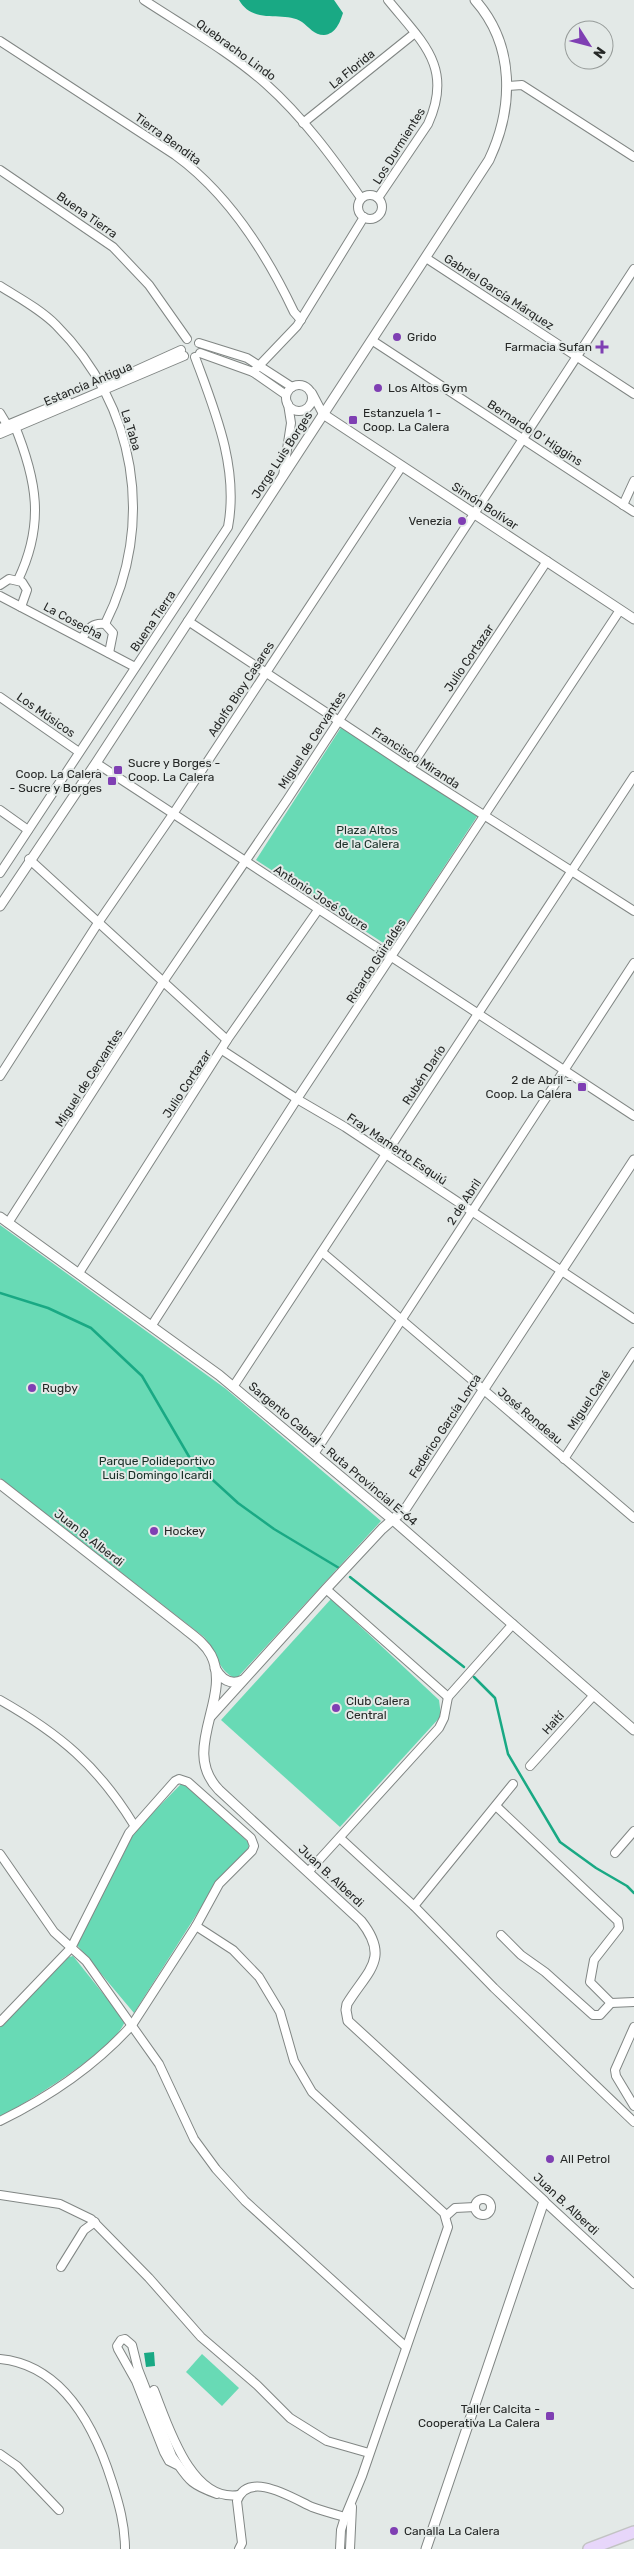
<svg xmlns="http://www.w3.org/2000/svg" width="634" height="2549" font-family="Rubik,sans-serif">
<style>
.green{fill:#68dab5}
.water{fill:#19a984}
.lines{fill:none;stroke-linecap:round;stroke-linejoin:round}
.stream{stroke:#19a984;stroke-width:2.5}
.minor-casing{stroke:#818684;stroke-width:10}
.tertiary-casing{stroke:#818684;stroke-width:11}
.primary-casing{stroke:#c2c3c3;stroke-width:14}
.minor{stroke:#fff;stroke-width:8}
.tertiary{stroke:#fff;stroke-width:9}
.primary{stroke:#e7d6fa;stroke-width:11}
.poi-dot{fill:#7f3fb3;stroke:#e3e9e7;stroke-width:2}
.labels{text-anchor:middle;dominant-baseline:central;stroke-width:4;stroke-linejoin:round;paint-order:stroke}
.street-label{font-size:12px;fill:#262827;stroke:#e3e9e7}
.poi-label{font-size:12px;fill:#262827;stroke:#e3e9e7;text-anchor:start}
.park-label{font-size:12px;fill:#192f27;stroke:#e3e9e7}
</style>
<rect width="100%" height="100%" fill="#e3e9e7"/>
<g class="green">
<path d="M 342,726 L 478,815 L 391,948 L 256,860 Z"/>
<path d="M 0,1225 L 226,1389 L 381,1521 L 236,1679 C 216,1669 218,1653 204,1637 L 0,1478 Z"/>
<path d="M 331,1599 L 439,1700 L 441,1716 L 340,1827 L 221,1720 Z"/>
<path d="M 181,1784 L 186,1785 L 248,1842 L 249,1848 L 219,1879 L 134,2013 L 77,1945 L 135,1831 Z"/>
<path d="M 73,1956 L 125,2021 C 116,2049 27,2102 0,2117 L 0,2027 L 69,1957 Z"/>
<path d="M 202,2354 L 239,2388 L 222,2406 L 186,2372 Z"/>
</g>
<g class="water">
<path d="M 239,0 L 334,0 L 343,13 C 340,22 336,34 324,35 C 314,35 309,27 302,22 C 284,10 254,26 239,0 Z"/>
<path d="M 154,2352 L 155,2366 L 146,2367 L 144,2353 Z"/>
</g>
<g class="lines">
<g class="stream">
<path d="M 0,1293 L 48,1308 L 91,1328 L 142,1376 L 191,1460 L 238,1503 L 274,1529 L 339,1568"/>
<path d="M 350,1577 L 464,1667"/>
<path d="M 474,1677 L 495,1698 L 508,1754 L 560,1842 L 596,1868 L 627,1886 L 634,1893"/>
</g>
<defs>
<g id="minor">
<path d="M 144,0 C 185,27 230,52 266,84 C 303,117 333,158 361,198"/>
<path d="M 0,41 L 175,155 C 229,194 266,253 294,312 L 301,320"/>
<path d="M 507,86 L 522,85 L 634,157"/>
<path d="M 303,123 L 415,33"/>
<path d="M 0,170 L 113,247 L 149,285 L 187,339"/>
<circle cx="370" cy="207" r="12"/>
<path d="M 378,198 L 428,124 C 454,67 422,42 388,0"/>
<path d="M 426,258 L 634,394"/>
<path d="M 0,286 C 19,298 40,309 56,325 C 136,405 156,523 105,624"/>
<path d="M 373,341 L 634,512"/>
<path d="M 199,343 L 247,358 L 292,387"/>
<path d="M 200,353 L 253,372 L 286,395"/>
<path d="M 253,372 L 297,326 L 364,217"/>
<path d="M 108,383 L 181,350"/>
<circle cx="299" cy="398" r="13"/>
<path d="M 312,393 L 323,414"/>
<path d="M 0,413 L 9,428"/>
<path d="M 14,424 C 37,480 45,524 18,580"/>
<path d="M 0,428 L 67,400"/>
<path d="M 0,434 L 184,356"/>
<path d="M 283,476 L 291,423 L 288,404"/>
<path d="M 623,505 L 634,481"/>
<path d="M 0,585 L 9,579 L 22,582 L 27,590 L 21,607"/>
<path d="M 0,596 L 135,667"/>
<path d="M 188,621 L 410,768 L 634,911"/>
<path d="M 82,638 C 89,628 93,622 105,624 L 113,633 L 109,653"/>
<path d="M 0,697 L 79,752"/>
<path d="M 96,763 L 634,1116"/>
<path d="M 410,768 L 547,561"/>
<path d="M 0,810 L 28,830"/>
<path d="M 29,859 L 227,1040"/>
<path d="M 0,873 L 228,527 C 239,468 215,411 195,357"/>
<path d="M 222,1050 L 297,1099 L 345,1127 L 634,1319"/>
<path d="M 0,1076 L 98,923 L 173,814 L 402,466"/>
<path d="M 8,1223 L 163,982 L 287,800 L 634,269"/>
<path d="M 322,1252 L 634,1518"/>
<path d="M 79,1273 L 227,1040 L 318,910"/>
<path d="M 152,1325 L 297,1099 L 620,610"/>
<path d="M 233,1387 L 634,776"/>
<path d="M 314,1454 L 634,963"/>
<path d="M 564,1459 L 634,1352"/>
<path d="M 326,1589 L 448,1697"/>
<path d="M 0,1700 C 60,1734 98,1766 134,1825"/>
<path d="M 530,1766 L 594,1695"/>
<path d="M 496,1806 L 618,1921 L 619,1928 L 594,1960 L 590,1982 L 611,2003 L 634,2002"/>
<path d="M 340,1838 L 414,1906 L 494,1988 L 634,2122"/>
<path d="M 615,1853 L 634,1831"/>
<path d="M 0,1854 L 54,1932 L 86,1961 L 159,2064 L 194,2139 L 216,2169 L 245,2201 L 406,2347"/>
<path d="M 309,1871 L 439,1728 L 444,1718 L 448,1697 L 513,1624"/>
<path d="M 414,1906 L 513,1784"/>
<path d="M 196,1926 L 233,1950 L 259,1977 L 280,2012 L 294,2061 L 312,2092 L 444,2213 L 448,2227 L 362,2476 L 345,2517 L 341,2530 L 340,2549"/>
<path d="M 501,1935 L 521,1955 L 545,1972 L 593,2015 L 600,2015 L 611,2003"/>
<path d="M 0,2022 L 71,1948 L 129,1833 L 175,1781 L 179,1779 L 188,1782 L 251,1838 L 254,1846 L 252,1851 L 219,1884 L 196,1926 L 132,2025 C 95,2066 49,2097 0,2121"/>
<path d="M 634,2027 L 615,2070 L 616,2076 L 634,2106"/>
<path d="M 0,2195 L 60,2204 L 91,2219 L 149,2278 L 201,2337 L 257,2385 L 290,2418 L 327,2441 L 369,2453"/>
<circle cx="483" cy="2207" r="8"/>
<path d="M 544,2201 L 634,2284"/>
<path d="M 446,2216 L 455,2208 L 475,2207"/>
<path d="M 61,2267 L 84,2230 L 95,2222"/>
<path d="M 0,2359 C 63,2365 95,2428 112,2482 C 119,2504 125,2525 125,2549"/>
<path d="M 154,2390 C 168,2425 191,2503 239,2495"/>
<path d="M 0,2454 L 17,2466 L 59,2510"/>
<path d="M 179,2466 L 169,2461 L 164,2452 L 136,2381 L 118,2349 L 117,2346 L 121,2340 L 125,2339 L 132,2345 L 138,2369 L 172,2456 C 189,2480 189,2484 217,2494"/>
<path d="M 239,2549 L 242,2543 L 237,2501 C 248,2469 294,2499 312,2507 C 323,2511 334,2514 345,2517"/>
<path d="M 350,2549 L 352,2507"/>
</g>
<g id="tertiary">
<path d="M 323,414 L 634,619"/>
<path d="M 0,906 L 96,763 L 489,160 C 514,107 515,45 475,0"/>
<path d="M 0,1217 L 219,1375 L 393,1520 L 634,1730"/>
<path d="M 0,1484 L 180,1625 C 191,1634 204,1642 211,1655 C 233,1698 179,1749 219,1790 L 361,1921 C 391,1959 367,1971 347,2004 L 346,2010 L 348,2021 L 544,2201 L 426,2549"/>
<path d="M 215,1668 C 221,1679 231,1686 243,1680"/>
<path d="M 211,1716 L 326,1589 L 382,1529 L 406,1508 L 634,1160"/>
</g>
<path id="primary" d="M 589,2549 L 634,2532"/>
</defs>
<use href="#minor" class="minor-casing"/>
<use href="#tertiary" class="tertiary-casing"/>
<use href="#primary" class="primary-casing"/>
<use href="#minor" class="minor"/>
<use href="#tertiary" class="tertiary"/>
<use href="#primary" class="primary"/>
</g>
<g class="poi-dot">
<circle cx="397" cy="337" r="5"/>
<path d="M599.5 339.5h5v5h5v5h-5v5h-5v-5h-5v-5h5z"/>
<circle cx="378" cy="388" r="5"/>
<rect x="348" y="415" width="10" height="10" rx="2.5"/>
<circle cx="462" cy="521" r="5"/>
<rect x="113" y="765" width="10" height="10" rx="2.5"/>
<rect x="107" y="776" width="10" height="10" rx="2.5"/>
<rect x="577" y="1082" width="10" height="10" rx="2.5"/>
<circle cx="32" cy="1388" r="5"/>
<circle cx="154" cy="1531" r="5"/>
<circle cx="336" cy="1708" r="5"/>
<circle cx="550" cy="2159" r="5"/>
<rect x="545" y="2411" width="10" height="10" rx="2.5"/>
<circle cx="394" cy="2531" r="5"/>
</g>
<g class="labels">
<g class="street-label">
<text transform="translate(236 50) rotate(36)">Quebracho Lindo</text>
<text transform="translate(352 69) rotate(-39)">La Florida</text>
<text transform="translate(168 139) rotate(36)">Tierra Bendita</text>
<text transform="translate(399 146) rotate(-58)">Los Durmientes</text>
<text transform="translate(87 215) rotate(35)">Buena Tierra</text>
<text transform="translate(499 292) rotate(33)">Gabriel García Márquez</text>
<text transform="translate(88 384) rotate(-23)">Estancia Antigua</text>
<text transform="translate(131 430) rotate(73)">La Taba</text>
<text transform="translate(535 433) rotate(33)">Bernardo O' Higgins</text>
<text transform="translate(282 455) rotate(-57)">Jorge Luis Borges</text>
<text transform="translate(485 506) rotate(33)">Simón Bolívar</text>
<text transform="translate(73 621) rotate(28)">La Cosecha</text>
<text transform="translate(153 621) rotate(-56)">Buena Tierra</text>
<text transform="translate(469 658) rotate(-56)">Julio Cortazar</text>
<text transform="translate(241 689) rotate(-57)">Adolfo Bioy Casares</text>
<text transform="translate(46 715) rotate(35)">Los Músicos</text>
<text transform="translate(312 740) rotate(-57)">Miguel de Cervantes</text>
<text transform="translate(416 758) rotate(33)">Francisco Miranda</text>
<text transform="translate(321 898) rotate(33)">Antonio José Sucre</text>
<text transform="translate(376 961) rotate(-57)">Ricardo Güiraldes</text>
<text transform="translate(424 1075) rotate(-57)">Rubén Darío</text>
<text transform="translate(89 1078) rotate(-57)">Miguel de Cervantes</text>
<text transform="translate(187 1084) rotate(-57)">Julio Cortazar</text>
<text transform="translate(397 1149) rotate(34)">Fray Mamerto Esquiú</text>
<text transform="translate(464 1202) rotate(-57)">2 de Abril</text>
<text transform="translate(589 1400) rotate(-57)">Miguel Cané</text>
<text transform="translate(530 1416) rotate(40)">José Rondeau</text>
<text transform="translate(445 1426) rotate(-57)">Federico García Lorca</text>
<text transform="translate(333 1454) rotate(40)">Sargento Cabral - Ruta Provincial E-64</text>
<text transform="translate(89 1538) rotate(38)">Juan B. Alberdi</text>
<text transform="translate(553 1723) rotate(-48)">Haití</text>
<text transform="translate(331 1876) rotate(43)">Juan B. Alberdi</text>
<text transform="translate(566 2204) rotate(43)">Juan B. Alberdi</text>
</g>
<g class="poi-label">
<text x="407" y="337">Grido</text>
<text x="592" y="347" text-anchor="end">Farmacia Sufan</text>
<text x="388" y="388">Los Altos Gym</text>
<text x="363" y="413">Estanzuela 1 -<tspan x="363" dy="14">Coop. La Calera</tspan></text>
<text x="452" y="521" text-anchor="end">Venezia</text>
<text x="128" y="763">Sucre y Borges -<tspan x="128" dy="14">Coop. La Calera</tspan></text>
<text x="102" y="774" text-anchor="end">Coop. La Calera<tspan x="102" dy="14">- Sucre y Borges</tspan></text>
<text x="572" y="1080" text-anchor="end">2 de Abril -<tspan x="572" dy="14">Coop. La Calera</tspan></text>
<text x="42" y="1388">Rugby</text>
<text x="164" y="1531">Hockey</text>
<text x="346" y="1701">Club Calera<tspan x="346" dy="14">Central</tspan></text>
<text x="560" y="2159">All Petrol</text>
<text x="540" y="2409" text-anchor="end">Taller Calcita -<tspan x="540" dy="14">Cooperativa La Calera</tspan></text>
<text x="404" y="2531">Canalla La Calera</text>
</g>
<g class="park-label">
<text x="367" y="830">Plaza Altos<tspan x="367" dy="14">de la Calera</tspan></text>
<text x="157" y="1461">Parque Polideportivo<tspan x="157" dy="14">Luis Domingo Icardi</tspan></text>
</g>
</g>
<g transform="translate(589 45) rotate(126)"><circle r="24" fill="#e3e9e7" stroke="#979c9a"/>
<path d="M0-4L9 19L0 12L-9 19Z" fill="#7f3fb3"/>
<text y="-8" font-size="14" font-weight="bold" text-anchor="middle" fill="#262827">N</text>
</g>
</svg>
